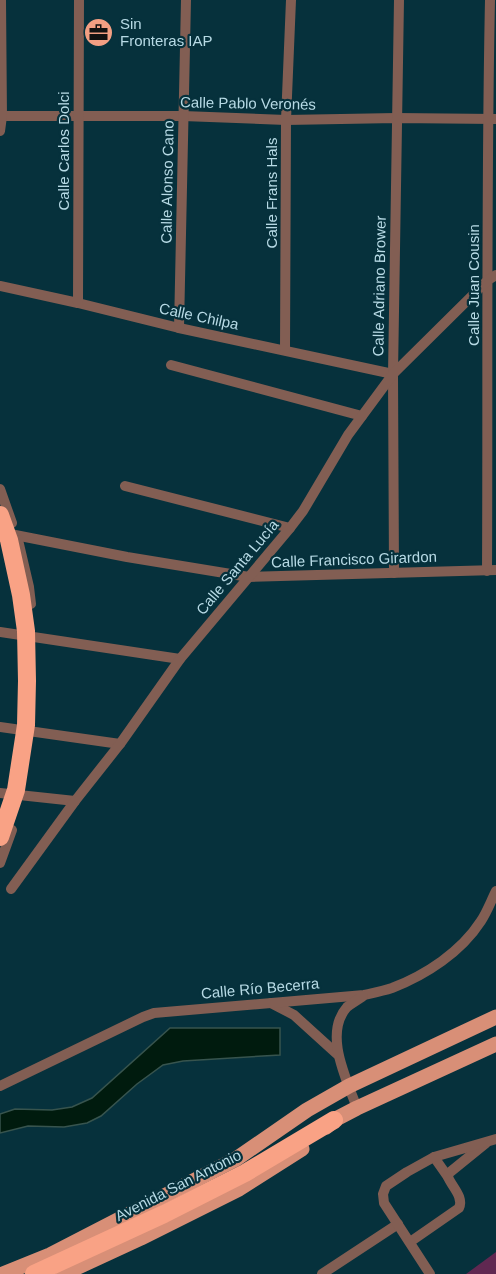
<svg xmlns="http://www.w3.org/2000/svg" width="496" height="1274" font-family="Helvetica,sans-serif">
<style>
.green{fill:#602851}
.water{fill:#001b0e;stroke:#37544e;stroke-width:1.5}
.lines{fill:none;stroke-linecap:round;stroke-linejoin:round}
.street{stroke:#825e53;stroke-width:10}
.primary{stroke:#d88f77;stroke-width:15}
.highway{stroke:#f9a285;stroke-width:18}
.highway-bridge{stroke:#f9a285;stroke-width:18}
.labels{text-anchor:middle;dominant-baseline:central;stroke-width:4.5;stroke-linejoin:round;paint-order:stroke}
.poi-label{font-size:15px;fill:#b7dae5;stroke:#06313c;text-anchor:start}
.street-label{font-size:15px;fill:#b7dae5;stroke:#06313c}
</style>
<rect width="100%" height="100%" fill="#06313c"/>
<path class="green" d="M 496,1252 L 496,1274 L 466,1274 Z"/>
<path class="water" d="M 170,1028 L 280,1028 L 280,1055 L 183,1061 L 163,1065 L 137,1084 L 101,1116 L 87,1123 L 64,1127 L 28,1126 L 0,1133 L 0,1114 L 15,1109 L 52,1110 L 72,1107 L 92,1098 Z"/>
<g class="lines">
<g class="street">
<path d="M 0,116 L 183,116 L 286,120 L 396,118 L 496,119"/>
<path d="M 0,131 L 2,116 L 1,0"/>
<path d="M 0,286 L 78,303 L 179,328 L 393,374"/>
<path d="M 78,303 L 79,0"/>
<path d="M 179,328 L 186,0"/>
<path d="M 285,350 L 286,120 L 291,0"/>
<path d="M 171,365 L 362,416"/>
<path d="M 125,486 L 290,528"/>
<path d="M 0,489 L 12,523"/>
<path d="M 5,533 L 127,557 L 249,577 L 496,570"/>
<path d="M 18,540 L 29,587 L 31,604"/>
<path d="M 487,571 C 488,381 486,190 490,0"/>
<path d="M 394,573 L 393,374 L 399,0"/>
<path d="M 0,632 L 180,659"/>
<path d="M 0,727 L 120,744"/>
<path d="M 0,793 L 75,801"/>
<path d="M 0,863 L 12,830"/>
<path d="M 11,889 L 75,801 L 120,744 L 180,659 L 290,528 L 303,511 L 348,435 L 393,374 L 488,280 L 496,275"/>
<path d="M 271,1003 L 294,1015 L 337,1054"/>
<path d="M 0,1086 L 143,1017 L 154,1013 L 364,995 C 373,993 383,991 392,988 C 426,975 461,952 481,921 C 487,912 491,901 496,891"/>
<path d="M 357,1108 C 347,1080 323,1034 347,1007 C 352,1003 358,1000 363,996"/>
<path d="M 434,1157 L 448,1177"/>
<path d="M 410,1242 L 459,1208 C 464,1197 452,1187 448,1177 L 449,1173 L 486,1143"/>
<path d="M 322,1274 L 398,1224"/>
<path d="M 430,1274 L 384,1203 L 383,1194 L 386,1186 L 407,1172 L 434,1157 L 496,1139"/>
</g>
<g class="primary">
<path d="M 326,1127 L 334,1120 L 357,1108 L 496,1044"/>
<path d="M 3,1274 L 50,1255 L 236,1159 L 307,1110 L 349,1086 L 496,1017"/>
<path d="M 63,1274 L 141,1238 L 239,1189 L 302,1149"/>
</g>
<path class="highway" d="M 34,1274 L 164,1214 L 245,1173 L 334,1120"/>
<path class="highway-bridge" d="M 0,515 L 9,540 L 21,595 L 26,631 L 27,681 L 26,725 L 16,790 L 0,837"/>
</g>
<defs>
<symbol id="office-disc" viewBox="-11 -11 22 22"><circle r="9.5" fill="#f39f83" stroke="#06313c"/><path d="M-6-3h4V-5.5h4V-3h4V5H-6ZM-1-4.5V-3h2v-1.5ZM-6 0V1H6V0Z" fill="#111"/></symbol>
</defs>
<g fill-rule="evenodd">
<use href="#office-disc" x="82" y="16" width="33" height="33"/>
</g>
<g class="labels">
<g class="poi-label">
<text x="120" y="23">Sin<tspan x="120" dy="17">Fronteras IAP</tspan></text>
</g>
<g class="street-label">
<text transform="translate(248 103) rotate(1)">Calle Pablo Veronés</text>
<text transform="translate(63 151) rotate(-90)">Calle Carlos Dolci</text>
<text transform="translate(167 182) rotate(-89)">Calle Alonso Cano</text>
<text transform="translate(271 193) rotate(-90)">Calle Frans Hals</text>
<text transform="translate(473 285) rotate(-90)">Calle Juan Cousin</text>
<text transform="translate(379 286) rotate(-89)">Calle Adriano Brower</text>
<text transform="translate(199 316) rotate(12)">Calle Chilpa</text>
<text transform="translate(354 559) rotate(-2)">Calle Francisco Girardon</text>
<text transform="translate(237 567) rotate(-50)">Calle Santa Lucía</text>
<text transform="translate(260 988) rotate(-5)">Calle Río Becerra</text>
<text transform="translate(178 1185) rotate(-27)">Avenida San Antonio</text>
</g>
</g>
</svg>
